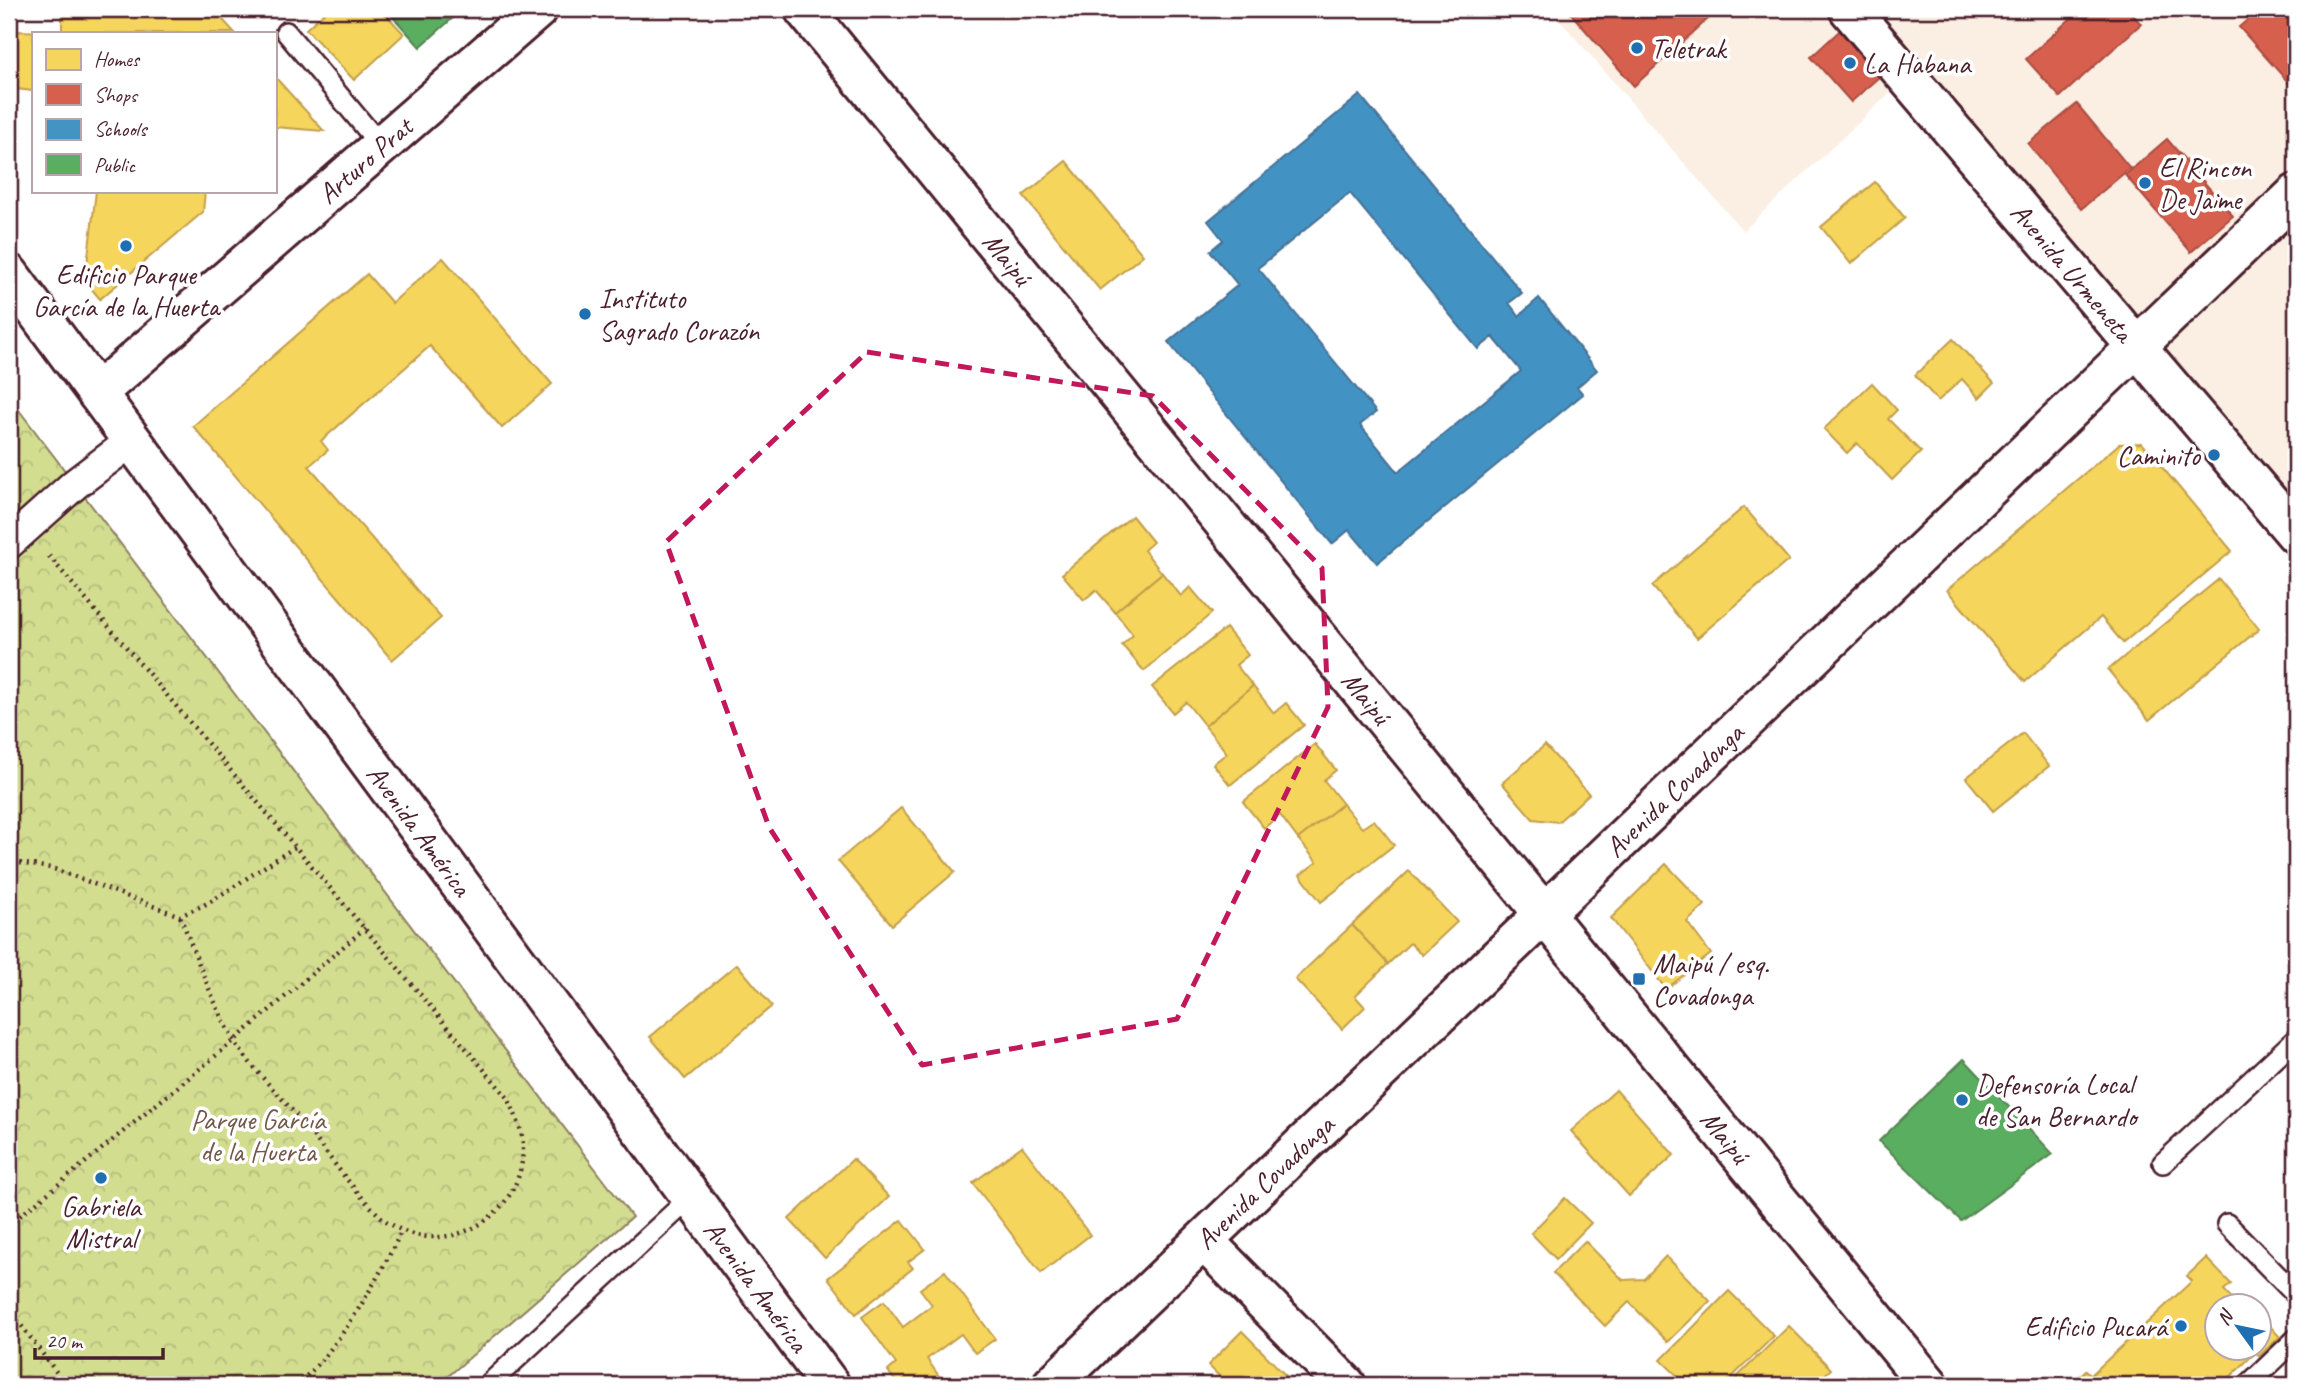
<svg xmlns="http://www.w3.org/2000/svg" width="2305" height="1394" font-family="Caveat,sans-serif">
<style>
.built{fill:#fbefe3}
.forest{fill:url(#forest-crowns);stroke:#8e7e5e;stroke-width:2}
.homes{fill:#f6d55c;stroke:#c29e4d;stroke-width:2}
.shops{fill:#d6604d;stroke:#ac4c43;stroke-width:2}
.schools{fill:#4393c3;stroke:#457095;stroke-width:2;fill-rule:evenodd}
.public{fill:#5aae61;stroke:#558351;stroke-width:2}
.lines{fill:none;stroke-linecap:round;stroke-linejoin:round}
.service-casing{stroke:#4a1f2b;stroke-width:24}
.pedestrian-casing{stroke:#4a1f2b;stroke-width:35}
.minor-casing{stroke:#4a1f2b;stroke-width:44}
.tertiary-casing{stroke:#4a1f2b;stroke-width:44}
.secondary-casing{stroke:#4a1f2b;stroke-width:44}
.path{stroke:#4a1f2b;stroke-width:4.5;stroke-dasharray:2 5;stroke-linecap:butt}
.service{stroke:#fff;stroke-width:19}
.pedestrian{stroke:#fff;stroke-width:30}
.minor{stroke:#fff;stroke-width:38}
.tertiary{stroke:#fff;stroke-width:38}
.secondary{stroke:#fff;stroke-width:38}
.marked{fill:none;stroke:#c2185b;stroke-width:5;stroke-dasharray:14 9;stroke-linejoin:round}
.poi-dot{fill:#1f6fb2;stroke:#fff;stroke-width:2.5}
.labels{text-anchor:middle;dominant-baseline:central;stroke-width:7;stroke-linejoin:round;paint-order:stroke}
.poi-label{font-size:28px;fill:#4a1f2b;stroke:#fff;text-anchor:start}
.street-label{font-size:28px;fill:#4a1f2b;stroke:#fff}
.park-label{font-size:28px;fill:#735849;stroke:#fff}
</style>
<defs>
<pattern id="forest-crowns" width="20" height="18" patternUnits="userSpaceOnUse" patternTransform="scale(1.75)"><rect width="20" height="18" fill="#d2dd90"/><path d="M2 6a3 3 0 1 1 6 0M12 15a3 3 0 1 1 6 0" fill="none" stroke="#b6bd7c"/></pattern>
</defs>
<rect width="100%" height="100%" fill="#fff"/>
<filter id="ink" filterUnits="userSpaceOnUse"><feTurbulence type="fractalNoise" baseFrequency=".0143" numOctaves="2"/><feDisplacementMap in="SourceGraphic" scale="14" xChannelSelector="R" yChannelSelector="G"/><feConvolveMatrix kernelMatrix="1 2 1 2 8 2 1 2 1" color-interpolation-filters="sRGB"/></filter>
<g filter="url(#ink)">
<path class="built" d="M 1550,9 L 2296,9 L 2296,504 L 1923,62 L 1743,231 Z"/>
<path class="forest" d="M 9,397 L 632,1217 L 438,1385 L 9,1385 Z"/>
<g class="homes">
<path d="M 62,9 L 213,9 L 235,33 L 33,33 L 33,91 L 9,88 L 9,31 L 62,32 Z"/>
<path d="M 328,9 L 381,9 L 404,34 L 354,80 L 306,29 Z"/>
<path d="M 275,77 L 324,131 L 275,127 Z"/>
<path d="M 1066,161 L 1143,255 L 1100,290 L 1023,196 Z"/>
<path d="M 1875,182 L 1905,218 L 1851,264 L 1821,227 Z"/>
<path d="M 96,191 L 205,191 L 203,212 L 100,299 L 85,281 Z"/>
<path d="M 443,258 L 552,384 L 502,428 L 430,346 L 321,441 L 328,450 L 309,466 L 441,618 L 392,660 L 193,426 L 367,274 L 392,303 Z"/>
<path d="M 1953,339 L 1994,383 L 1979,398 L 1962,379 L 1938,401 L 1915,375 Z"/>
<path d="M 1872,383 L 1897,410 L 1888,419 L 1921,452 L 1892,480 L 1857,443 L 1847,453 L 1824,429 Z"/>
<path d="M 2142,443 L 2232,551 L 2123,643 L 2101,617 L 2025,682 L 1947,590 L 2119,444 Z"/>
<path d="M 1744,507 L 1789,560 L 1697,638 L 1652,586 Z"/>
<path d="M 1132,516 L 1153,542 L 1144,550 L 1162,573 L 1115,612 L 1096,590 L 1084,600 L 1062,574 Z"/>
<path d="M 1162,573 L 1181,596 L 1190,587 L 1212,613 L 1144,671 L 1122,645 L 1133,635 L 1115,612 Z"/>
<path d="M 2219,579 L 2259,629 L 2149,720 L 2108,670 Z"/>
<path d="M 1226,628 L 1248,655 L 1236,665 L 1253,686 L 1205,726 L 1186,702 L 1173,713 L 1152,687 Z"/>
<path d="M 1253,686 L 1274,713 L 1286,703 L 1304,725 L 1230,785 L 1213,764 L 1227,753 L 1205,726 Z"/>
<path d="M 2023,733 L 2049,766 L 1993,811 L 1966,778 Z"/>
<path d="M 1315,744 L 1336,770 L 1324,780 L 1343,804 L 1298,839 L 1280,815 L 1264,828 L 1243,802 Z"/>
<path d="M 1545,745 L 1589,794 L 1558,822 L 1533,819 L 1502,783 Z"/>
<path d="M 1343,804 L 1362,828 L 1374,820 L 1394,845 L 1321,902 L 1300,875 L 1317,862 L 1298,839 Z"/>
<path d="M 901,808 L 955,872 L 892,925 L 838,861 Z"/>
<path d="M 1666,864 L 1705,905 L 1687,922 L 1711,954 L 1666,989 L 1611,918 Z"/>
<path d="M 1409,871 L 1457,922 L 1422,955 L 1410,943 L 1388,964 L 1352,925 Z"/>
<path d="M 1352,925 L 1388,964 L 1355,996 L 1365,1007 L 1342,1029 L 1295,979 Z"/>
<path d="M 737,964 L 772,1006 L 685,1079 L 650,1037 Z"/>
<path d="M 1616,1090 L 1674,1155 L 1629,1196 L 1571,1131 Z"/>
<path d="M 1022,1146 L 1090,1235 L 1041,1273 L 973,1183 Z"/>
<path d="M 853,1159 L 889,1197 L 825,1258 L 789,1219 Z"/>
<path d="M 1565,1198 L 1591,1223 L 1556,1259 L 1531,1233 Z"/>
<path d="M 902,1220 L 925,1249 L 908,1262 L 913,1268 L 856,1314 L 828,1278 Z"/>
<path d="M 1585,1241 L 1623,1280 L 1644,1279 L 1666,1256 L 1710,1301 L 1668,1342 L 1629,1302 L 1605,1326 L 1553,1273 Z"/>
<path d="M 2206,1258 L 2231,1284 L 2224,1290 L 2239,1306 L 2218,1306 L 2218,1348 L 2260,1348 L 2260,1315 L 2280,1337 L 2259,1356 L 2256,1352 L 2227,1380 L 2233,1385 L 2070,1385 L 2086,1370 L 2091,1375 L 2192,1281 L 2187,1276 Z"/>
<path d="M 945,1271 L 995,1339 L 975,1353 L 961,1334 L 927,1359 L 941,1379 L 933,1385 L 898,1385 L 888,1371 L 896,1364 L 862,1317 L 884,1301 L 903,1327 L 932,1305 L 920,1289 Z"/>
<path d="M 1729,1291 L 1774,1336 L 1724,1385 L 1687,1385 L 1661,1360 Z"/>
<path d="M 1789,1326 L 1831,1369 L 1814,1385 L 1729,1385 Z"/>
<path d="M 1242,1331 L 1295,1385 L 1228,1385 L 1208,1365 Z"/>
</g>
<g class="shops">
<path d="M 1567,9 L 1719,9 L 1634,86 Z"/>
<path d="M 2081,9 L 2128,9 L 2141,24 L 2060,97 L 2026,59 Z"/>
<path d="M 2260,9 L 2296,9 L 2296,91 L 2239,27 Z"/>
<path d="M 1848,23 L 1889,68 L 1851,102 L 1811,57 Z"/>
<path d="M 2077,104 L 2130,168 L 2081,209 L 2028,144 Z"/>
<path d="M 2167,139 L 2233,216 L 2191,252 L 2125,175 Z"/>
</g>
<path class="schools" d="M 1360,95 L 1522,293 L 1509,303 L 1519,316 L 1539,298 L 1597,370 L 1577,387 L 1583,394 L 1377,563 L 1349,530 L 1332,544 L 1168,342 L 1238,285 L 1210,251 L 1223,240 L 1208,221 ZM 1350,193 L 1478,349 L 1493,337 L 1521,371 L 1398,472 L 1360,425 L 1376,412 L 1258,268 Z"/>
<g class="public">
<path d="M 386,9 L 463,9 L 420,47 Z"/>
<path d="M 1964,1059 L 2053,1154 L 1961,1221 L 1879,1141 Z"/>
</g>
<g class="lines">
<defs>
<g id="service">
<path d="M 286,32 L 381,146"/>
<path d="M 2163,1163 L 2296,1039"/>
<path d="M 2227,1224 L 2296,1295"/>
<path d="M 488,1385 L 691,1197"/>
<path d="M 2248,1385 L 2296,1339"/>
</g>
<path id="pedestrian" d="M 9,543 L 75,484 L 133,440"/>
<path id="minor" d="M 1204,1241 L 1346,1385"/>
<g id="tertiary">
<path id="s1" d="M 804,9 L 1929,1385"/>
<path id="s2" d="M 97,393 L 538,9"/>
<path id="s3" d="M 1052,1385 L 2296,194"/>
</g>
<g id="secondary">
<path id="s4" d="M 1849,9 L 2296,534"/>
<path id="s5" d="M 9,274 L 830,1385"/>
</g>
</defs>
<use href="#service" class="service-casing"/>
<use href="#pedestrian" class="pedestrian-casing"/>
<use href="#minor" class="minor-casing"/>
<use href="#tertiary" class="tertiary-casing"/>
<use href="#secondary" class="secondary-casing"/>
<g class="path">
<path d="M 49,556 L 508,1098 C 515,1114 523,1130 523,1148 C 523,1222 434,1267 378,1214 C 348,1185 324,1148 297,1116 C 276,1091 249,1066 233,1038 C 211,1000 197,957 180,916"/>
<path d="M 13,862 L 51,868 L 180,916 L 210,902 L 295,847"/>
<path d="M 9,1225 L 235,1040 L 365,928"/>
<path d="M 9,1309 L 66,1385"/>
<path d="M 296,1385 C 338,1352 379,1277 402,1230"/>
</g>
<use href="#service" class="service"/>
<use href="#pedestrian" class="pedestrian"/>
<use href="#minor" class="minor"/>
<use href="#tertiary" class="tertiary"/>
<use href="#secondary" class="secondary"/>
</g>
</g>
<path class="marked" d="M 867,352 L 1153,396 L 1322,568 L 1328,707 L 1177,1019 L 922,1065 L 769,827 L 666,542 Z"/>
<g class="poi-dot">
<circle cx="1637" cy="48" r="7"/>
<circle cx="1850" cy="63" r="7"/>
<circle cx="2145" cy="183" r="7"/>
<circle cx="126" cy="246" r="7"/>
<circle cx="585" cy="314" r="7"/>
<circle cx="2214" cy="455" r="7"/>
<rect x="1632" y="972" width="14" height="14" rx="3.5"/>
<circle cx="1962" cy="1100" r="7"/>
<circle cx="101" cy="1178" r="7"/>
<circle cx="2181" cy="1326" r="7"/>
</g>
<g class="labels">
<g class="poi-label">
<text x="1651" y="48">Teletrak</text>
<text x="1864" y="63">La Habana</text>
<text x="2159" y="167">El Rincon<tspan x="2159" dy="32">De Jaime</tspan></text>
<text x="126" y="274" text-anchor="middle">Edificio Parque<tspan x="126" dy="32">García de la Huerta</tspan></text>
<text x="599" y="298">Instituto<tspan x="599" dy="32">Sagrado Corazón</tspan></text>
<text x="2200" y="455" text-anchor="end">Caminito</text>
<text x="1653" y="963">Maipú / esq.<tspan x="1653" dy="32">Covadonga</tspan></text>
<text x="1976" y="1084">Defensoría Local<tspan x="1976" dy="32">de San Bernardo</tspan></text>
<text x="101" y="1206" text-anchor="middle">Gabriela<tspan x="101" dy="32">Mistral</tspan></text>
<text x="2167" y="1326" text-anchor="end">Edificio Pucará</text>
</g>
<g class="street-label">
<text stroke="none"><textPath href="#s2" startOffset="355">Arturo Prat</textPath></text>
<text stroke="none"><textPath href="#s1" startOffset="322">Maipú</textPath></text>
<text stroke="none"><textPath href="#s4" startOffset="345">Avenida Urmeneta</textPath></text>
<text stroke="none"><textPath href="#s1" startOffset="889">Maipú</textPath></text>
<text stroke="none"><textPath href="#s3" startOffset="861">Avenida Covadonga</textPath></text>
<text stroke="none"><textPath href="#s5" startOffset="691">Avenida América</textPath></text>
<text stroke="none"><textPath href="#s1" startOffset="1456">Maipú</textPath></text>
<text stroke="none"><textPath href="#s3" startOffset="294">Avenida Covadonga</textPath></text>
<text stroke="none"><textPath href="#s5" startOffset="1258">Avenida América</textPath></text>
</g>
<g class="park-label">
<text x="258" y="1119">Parque García<tspan x="258" dy="32">de la Huerta</tspan></text>
</g>
</g>
<rect width="2305" height="1394" fill="none" stroke="#fff" stroke-width="35"/>
<rect x="18" y="18" width="2270" height="1359" fill="none" stroke="#4a1f2b" stroke-width="2.5" filter="url(#ink)"/>
<rect x="32" y="32" width="245" height="161" fill="#ffffff" stroke="#b7a5aa" stroke-width="2"/>
<rect x="46" y="49" width="35" height="21" fill="#f6d55c" stroke="#b7a5aa" stroke-width="2"/>
<text x="94" y="66" font-size="21" fill="#4a1f2b">Homes</text>
<rect x="46" y="84" width="35" height="21" fill="#d6604d" stroke="#b7a5aa" stroke-width="2"/>
<text x="94" y="102" font-size="21" fill="#4a1f2b">Shops</text>
<rect x="46" y="119" width="35" height="21" fill="#4393c3" stroke="#b7a5aa" stroke-width="2"/>
<text x="94" y="136" font-size="21" fill="#4a1f2b">Schools</text>
<rect x="46" y="154" width="35" height="21" fill="#5aae61" stroke="#b7a5aa" stroke-width="2"/>
<text x="94" y="172" font-size="21" fill="#4a1f2b">Public</text>
<g transform="translate(2238 1327) rotate(303)"><circle r="33" fill="#ffffff" stroke="#b7a5aa" stroke-width="2"/>
<path d="M0-5L12 26L0 18L-12 26Z" fill="#1f6fb2"/>
<text y="-10" font-size="19" font-weight="bold" text-anchor="middle" fill="#4a1f2b">N</text>
</g>
<path d="M35 1348v10h128v-10" fill="none" stroke="#4a1f2b" stroke-width="3.5"/>
<text x="46" y="1348" font-size="21" fill="#4a1f2b" stroke="#ffffff" stroke-width="5" paint-order="stroke">20 m</text>
</svg>
